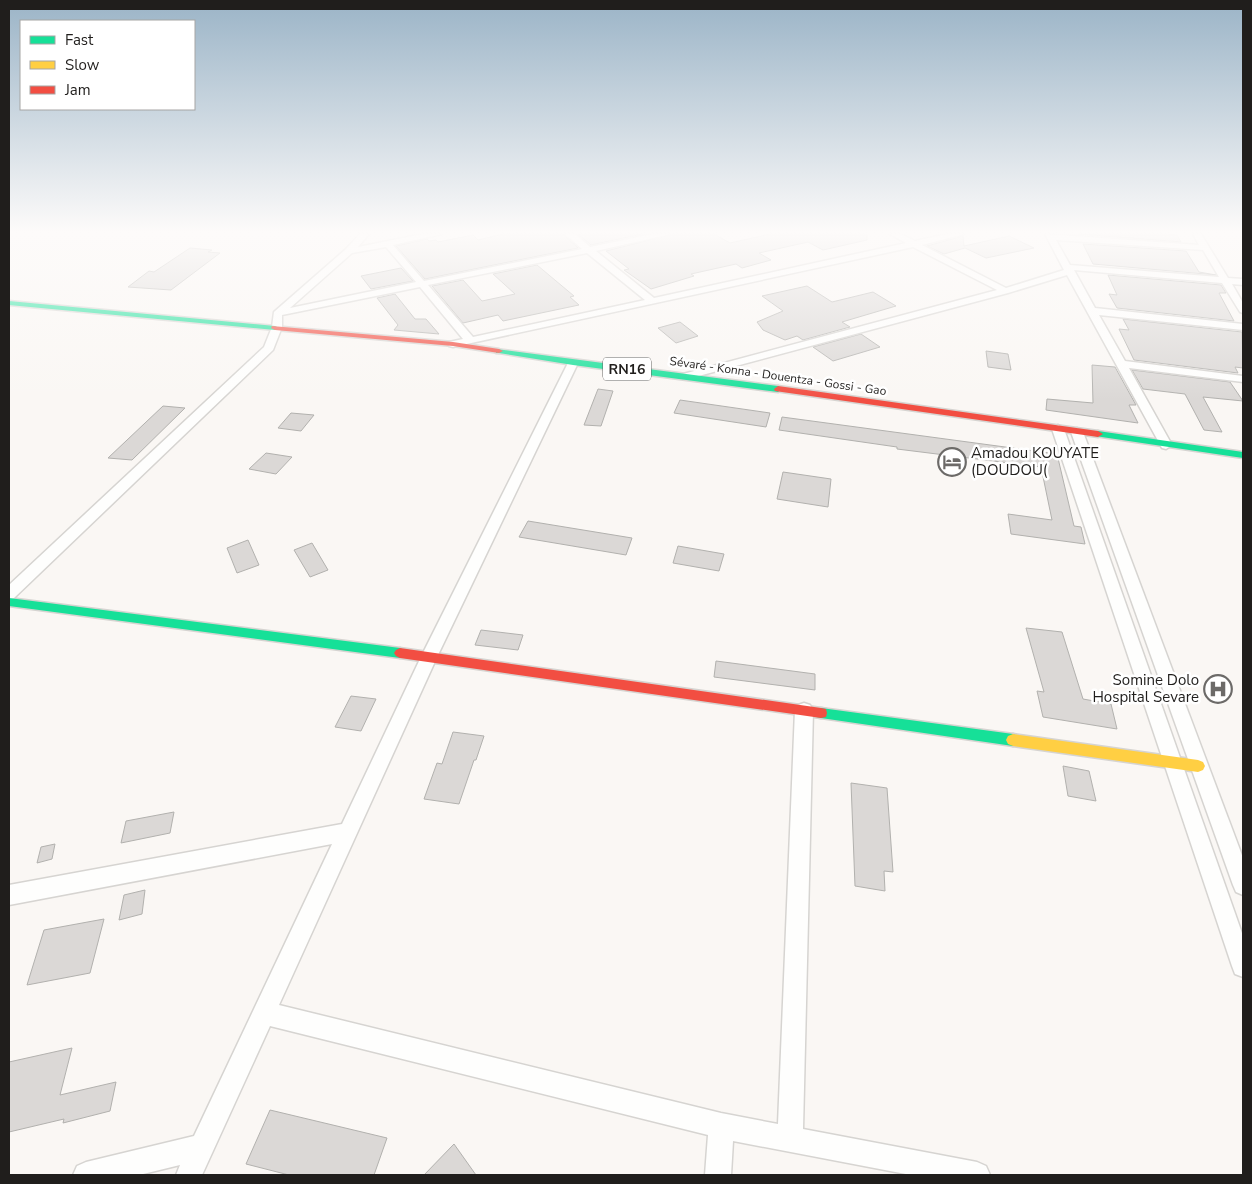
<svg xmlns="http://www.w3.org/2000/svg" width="1252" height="1184" font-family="'Nunito Sans',sans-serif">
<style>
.building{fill:#dbd8d6;stroke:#b2b1ae}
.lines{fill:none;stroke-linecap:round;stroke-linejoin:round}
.street-casing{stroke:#d6d4d1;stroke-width:3}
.fast-casing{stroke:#d6d4d1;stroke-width:3}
.slow-casing{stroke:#d6d4d1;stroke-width:3}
.jam-casing{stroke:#d6d4d1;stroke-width:3}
.street{fill:#fefefd;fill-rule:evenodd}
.fast{fill:#16e098;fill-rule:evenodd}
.slow{fill:#ffcf43;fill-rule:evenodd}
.jam{fill:#f24e42;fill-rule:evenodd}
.labels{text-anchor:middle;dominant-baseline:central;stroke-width:5;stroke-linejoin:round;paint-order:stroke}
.far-street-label{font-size:12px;fill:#201e1c;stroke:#fff}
.shield{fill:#fff;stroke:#636260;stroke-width:1}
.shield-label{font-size:14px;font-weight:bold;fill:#201e1c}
.poi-label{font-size:15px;fill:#201e1c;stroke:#fff;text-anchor:start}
</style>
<rect width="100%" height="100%" fill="#faf7f4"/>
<g class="building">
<path d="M 503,234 L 563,234 L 578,248 L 425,279 L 396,246 L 427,239 L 429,241 L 436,240 L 438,242 L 473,235 L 478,240 Z"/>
<path d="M 578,234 L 642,234 L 591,245 Z"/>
<path d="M 673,234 L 714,234 L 730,243 L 770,234 L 867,234 L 867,240 L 823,250 L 808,242 L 759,253 L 771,260 L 742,268 L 736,264 L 691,274 L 694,276 L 651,289 L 624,270 L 629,269 L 606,251 Z"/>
<path d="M 1079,234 L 1167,234 L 1177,235 L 1181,242 Z"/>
<path d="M 963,236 L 964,246 L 1009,236 L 1034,248 L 986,258 L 965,248 L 944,254 L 927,246 Z"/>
<path d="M 1083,244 L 1186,251 L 1199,272 L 1216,275 L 1093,264 Z"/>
<path d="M 190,248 L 212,250 L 208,252 L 220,253 L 171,290 L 128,287 L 149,271 L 154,272 Z"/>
<path d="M 537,265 L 574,296 L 570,297 L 579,305 L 503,321 L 498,315 L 463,323 L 432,286 L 463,280 L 482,301 L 515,294 L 493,274 Z"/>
<path d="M 401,268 L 413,281 L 371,289 L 361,276 Z"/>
<path d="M 1108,275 L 1221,285 L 1226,293 L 1219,293 L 1234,321 L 1117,308 L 1109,294 L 1117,295 Z"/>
<path d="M 807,286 L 832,302 L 873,292 L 896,306 L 842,322 L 850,327 L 803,340 L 797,336 L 785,340 L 763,330 L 757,322 L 783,311 L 762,296 Z"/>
<path d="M 395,294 L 415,319 L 426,319 L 439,334 L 394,330 L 398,325 L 377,298 Z"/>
<path d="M 1123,319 L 1242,332 L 1243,368 L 1235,367 L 1238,373 L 1134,360 L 1119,329 L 1129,330 Z"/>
<path d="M 680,322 L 698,336 L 676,343 L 658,328 Z"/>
<path d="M 861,334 L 880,347 L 833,361 L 813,347 Z"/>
<path d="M 986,351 L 1008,354 L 1011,370 L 988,367 Z"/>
<path d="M 1092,365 L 1115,367 L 1136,405 L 1129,405 L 1138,423 L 1046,410 L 1047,399 L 1093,403 Z"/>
<path d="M 1132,370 L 1230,382 L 1243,401 L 1203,397 L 1222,432 L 1204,430 L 1185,394 L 1143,389 Z"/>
<path d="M 598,389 L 613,391 L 601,426 L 584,425 Z"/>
<path d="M 680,400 L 770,413 L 766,427 L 674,413 Z"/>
<path d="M 163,406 L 185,408 L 132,460 L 108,458 Z"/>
<path d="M 291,413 L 314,415 L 301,431 L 278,428 Z"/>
<path d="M 782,417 L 1057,454 L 1074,526 L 1081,527 L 1085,544 L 1011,534 L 1008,514 L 1052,520 L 1041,467 L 897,449 L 897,447 L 779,430 Z"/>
<path d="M 266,453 L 292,457 L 276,474 L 249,469 Z"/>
<path d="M 783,472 L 831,479 L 828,507 L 777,499 Z"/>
<path d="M 528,521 L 632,538 L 626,555 L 519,537 Z"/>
<path d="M 248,540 L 259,565 L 237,573 L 227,548 Z"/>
<path d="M 312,543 L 328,570 L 310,577 L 294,550 Z"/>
<path d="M 678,546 L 724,554 L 719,571 L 673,563 Z"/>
<path d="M 1026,628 L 1062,632 L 1083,699 L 1111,704 L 1117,729 L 1043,717 L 1037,691 L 1044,692 Z"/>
<path d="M 481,630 L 523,635 L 518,650 L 475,645 Z"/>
<path d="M 716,661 L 815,674 L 815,690 L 714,677 Z"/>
<path d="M 351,696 L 376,699 L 361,731 L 335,727 Z"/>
<path d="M 453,732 L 484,736 L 476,760 L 474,760 L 459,804 L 424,799 L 437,763 L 442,764 Z"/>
<path d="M 1063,766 L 1089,771 L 1096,801 L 1068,796 Z"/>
<path d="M 851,783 L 887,788 L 893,872 L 884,871 L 885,891 L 855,886 Z"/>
<path d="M 174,812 L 170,833 L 121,843 L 126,821 Z"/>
<path d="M 55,844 L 52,859 L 37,863 L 41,847 Z"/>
<path d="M 145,890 L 142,914 L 119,920 L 124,895 Z"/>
<path d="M 104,919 L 90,973 L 27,985 L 44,930 Z"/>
<path d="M 72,1048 L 60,1095 L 116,1082 L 110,1111 L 63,1123 L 64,1119 L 9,1132 L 9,1062 Z"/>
<path d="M 270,1110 L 387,1138 L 374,1175 L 289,1175 L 246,1164 Z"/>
<path d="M 454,1144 L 476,1175 L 424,1175 Z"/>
</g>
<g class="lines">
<defs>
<g id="street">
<path d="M 360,234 L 369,234 L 358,247 L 423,234 L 442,234 L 393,245 L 424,281 L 582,249 L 565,234 L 575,234 L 590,247 L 653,234 L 671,234 L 596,251 L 654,298 L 906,243 L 890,234 L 901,234 L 915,241 L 947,234 L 964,234 L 922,245 L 1006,288 L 1064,270 L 1045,234 L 1199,245 L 1193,234 L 1201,234 L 1228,278 L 1243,279 L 1243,285 L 1232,284 L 1243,303 L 1243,313 L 1240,312 L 1222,283 L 1074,270 L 1095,308 L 1243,324 L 1243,330 L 1099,315 L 1125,361 L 1243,376 L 1243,382 L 1129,368 L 1172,445 L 1166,449 L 1162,448 L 1067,275 L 1008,293 L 691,378 L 683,378 L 682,376 L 683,374 L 997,290 L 913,247 L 453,347 L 449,346 L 448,344 L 449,342 L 463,339 L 420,287 L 282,315 L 282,327 L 273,350 L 14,598 L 9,599 L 9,585 L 264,347 L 272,327 L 274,312 L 346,249 ZM 1056,240 L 1203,250 L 1219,277 L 1070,265 ZM 386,247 L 416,282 L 290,308 L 352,253 ZM 587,253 L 645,300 L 473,337 L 428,285 Z"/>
<path d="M 573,360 L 578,363 L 437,657 L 279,1005 L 721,1113 L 778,1124 L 795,710 L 798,705 L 804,703 L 810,705 L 813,710 L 803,1129 L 977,1162 L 986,1166 L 990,1175 L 911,1175 L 733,1141 L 731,1175 L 705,1175 L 708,1135 L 270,1026 L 202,1175 L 176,1175 L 180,1165 L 139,1175 L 73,1175 L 77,1166 L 86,1162 L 194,1136 L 332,844 L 9,905 L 9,885 L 342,824 L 421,657 L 568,363 Z"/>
<path d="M 1058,425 L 1064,429 L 1243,936 L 1243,977 L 1235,974 L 1232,966 L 1052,429 Z"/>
<path d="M 1077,428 L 1083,432 L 1243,858 L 1243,895 L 1236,892 L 1233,885 L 1071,432 Z"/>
</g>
<g id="fast">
<path d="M 9,301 L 275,326 L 279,328 L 275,330 L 9,305 Z"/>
<path d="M 496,349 L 778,386 L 782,389 L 778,392 L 573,365 L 499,353 L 496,353 Z"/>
<path d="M 1098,431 L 1243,452 L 1243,458 L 1095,436 L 1095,432 Z"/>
<path d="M 9,598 L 400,648 L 404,650 L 406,653 L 404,656 L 400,658 L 9,606 Z"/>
<path d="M 821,708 L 1013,734 L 1018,736 L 1020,740 L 1018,744 L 1013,746 L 821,718 L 816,717 L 815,713 L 816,709 Z"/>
</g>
<path id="slow" d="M 1013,734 L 1198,760 L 1203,762 L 1205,766 L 1203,770 L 1198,772 L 1013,746 L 1008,744 L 1006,740 L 1008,736 Z"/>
<g id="jam">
<path d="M 272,326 L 453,342 L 499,349 L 503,351 L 499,353 L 453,346 L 275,330 L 271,328 Z"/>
<path d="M 778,386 L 1098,431 L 1103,434 L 1098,437 L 775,391 L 774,389 Z"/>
<path d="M 400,648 L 821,708 L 826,709 L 827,713 L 826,717 L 821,718 L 400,658 L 396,656 L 394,653 L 396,650 Z"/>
</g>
</defs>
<use href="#street" class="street-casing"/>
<use href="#fast" class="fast-casing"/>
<use href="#slow" class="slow-casing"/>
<use href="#jam" class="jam-casing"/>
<use href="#street" class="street"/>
<use href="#fast" class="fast"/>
<use href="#slow" class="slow"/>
<use href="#jam" class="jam"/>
</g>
<linearGradient id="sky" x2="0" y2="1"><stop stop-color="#9bb4c7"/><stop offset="0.58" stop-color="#fdfbfa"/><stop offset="1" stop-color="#fdfbfa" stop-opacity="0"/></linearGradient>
<rect width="1252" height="400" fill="url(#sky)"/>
<defs>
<symbol id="hotel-ring" viewBox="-11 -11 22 22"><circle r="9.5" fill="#fff" stroke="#6c6a68" stroke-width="1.5"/><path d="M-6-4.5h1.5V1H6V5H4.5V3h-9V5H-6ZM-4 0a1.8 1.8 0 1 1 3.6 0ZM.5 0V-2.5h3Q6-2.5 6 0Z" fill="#6c6a68"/></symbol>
<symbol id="hospital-ring" viewBox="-11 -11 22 22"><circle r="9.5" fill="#fff" stroke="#6c6a68" stroke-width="1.5"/><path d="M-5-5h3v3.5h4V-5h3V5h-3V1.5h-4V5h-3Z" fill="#6c6a68"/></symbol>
</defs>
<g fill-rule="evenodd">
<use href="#hotel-ring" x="936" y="446" width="32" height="32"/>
<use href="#hospital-ring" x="1202" y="673" width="32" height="32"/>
</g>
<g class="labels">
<g class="far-street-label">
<text transform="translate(778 376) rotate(8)">Sévaré - Konna - Douentza - Gossi - Gao</text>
</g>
<rect class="shield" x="603" y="357.5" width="48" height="23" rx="4"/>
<g class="shield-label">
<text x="627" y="369">RN16</text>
</g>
<g class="poi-label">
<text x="971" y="453">Amadou KOUYATE<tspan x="971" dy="17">(DOUDOU(</tspan></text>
<text x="1199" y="680" text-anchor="end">Somine Dolo<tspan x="1199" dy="17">Hospital Sevare</tspan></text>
</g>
</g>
<rect width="1252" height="1184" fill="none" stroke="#201e1c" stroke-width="20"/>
<rect x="20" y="20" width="175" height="90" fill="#ffffff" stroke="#a6a5a4"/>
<rect x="30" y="36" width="25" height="8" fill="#16e098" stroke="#a6a5a4"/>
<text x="65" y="45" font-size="15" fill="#201e1c">Fast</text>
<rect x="30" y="61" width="25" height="8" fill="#ffcf43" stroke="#a6a5a4"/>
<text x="65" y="70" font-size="15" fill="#201e1c">Slow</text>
<rect x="30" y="86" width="25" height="8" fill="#f24e42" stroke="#a6a5a4"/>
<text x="65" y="95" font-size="15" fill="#201e1c">Jam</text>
</svg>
